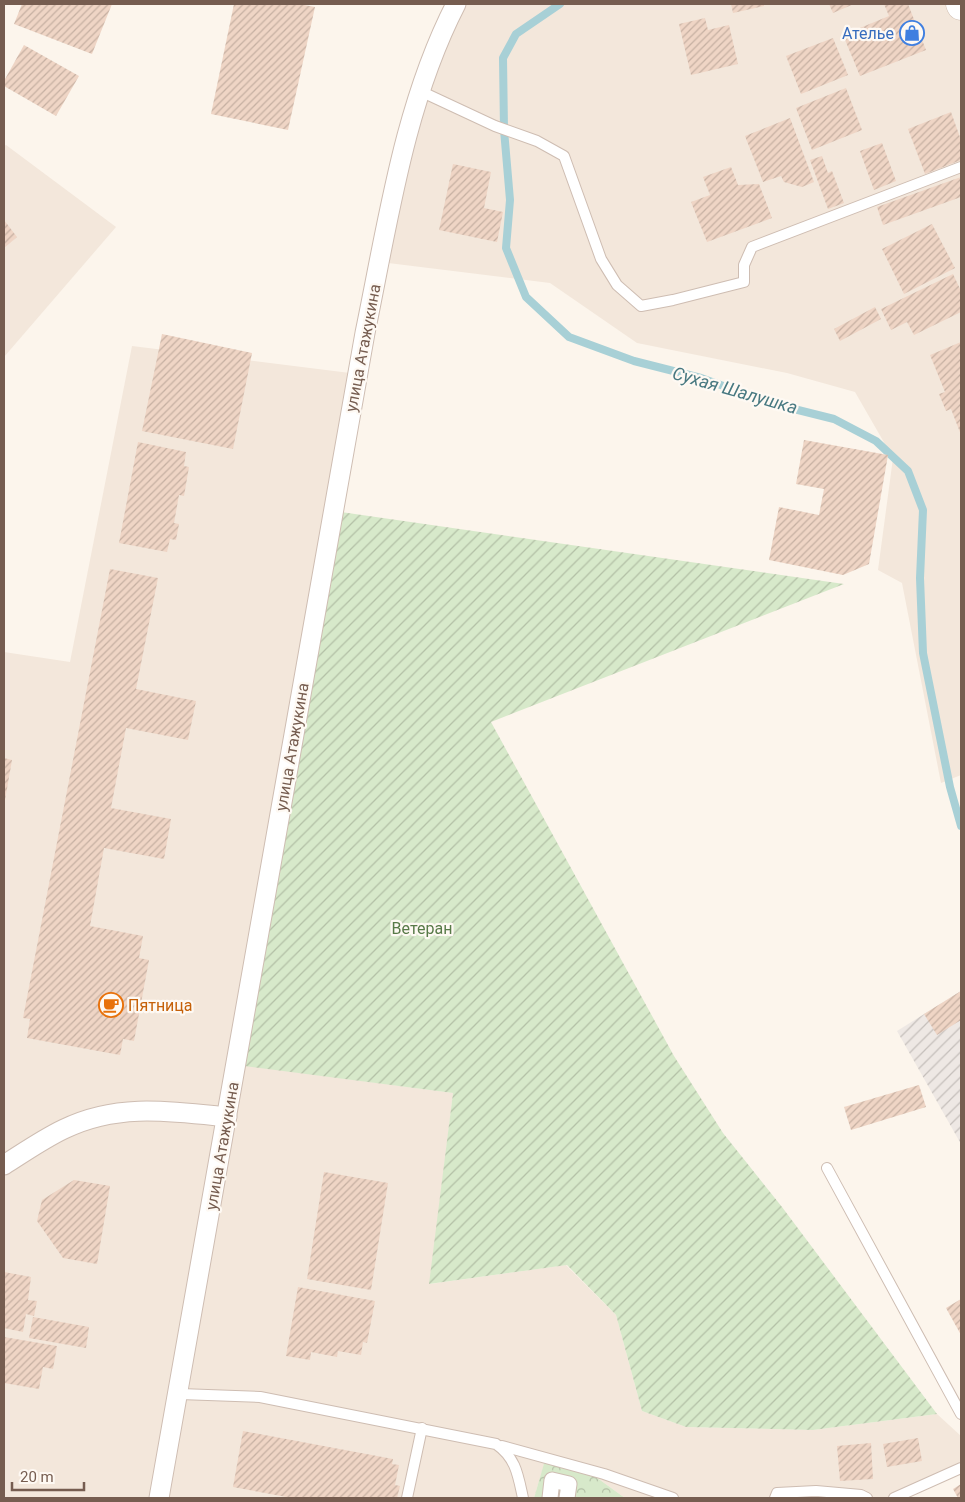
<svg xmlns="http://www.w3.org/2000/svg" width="965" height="1502" font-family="Roboto,sans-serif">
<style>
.residential{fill:#f3e7db}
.industrial{fill:url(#industrial-furrows)}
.forest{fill:url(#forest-crowns)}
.garden{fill:url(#garden-furrows)}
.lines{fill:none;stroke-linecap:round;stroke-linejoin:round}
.stream{stroke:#a8d0d6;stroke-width:8}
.building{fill:url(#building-hatch)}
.service-casing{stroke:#cebdb2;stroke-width:12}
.pedestrian-casing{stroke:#cebdb2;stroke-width:17}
.minor-casing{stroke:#cebdb2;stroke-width:21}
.secondary-casing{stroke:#d0beb0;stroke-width:29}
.service{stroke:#fff;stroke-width:10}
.pedestrian{stroke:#fff;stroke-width:15}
.minor{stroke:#fff;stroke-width:19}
.secondary{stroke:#fff;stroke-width:28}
.labels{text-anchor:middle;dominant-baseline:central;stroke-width:4.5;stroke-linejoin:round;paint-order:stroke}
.shop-label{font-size:16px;fill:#366cbe;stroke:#fef9f3;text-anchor:end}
.street-label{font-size:16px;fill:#765d50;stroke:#fef9f3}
.park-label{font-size:16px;fill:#587a48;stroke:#fef9f3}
.food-label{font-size:16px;fill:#c56008;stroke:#fef9f3;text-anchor:start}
.water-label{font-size:18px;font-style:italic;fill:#477880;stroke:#fef9f3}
</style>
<defs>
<pattern id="industrial-furrows" width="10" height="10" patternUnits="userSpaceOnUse" patternTransform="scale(1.25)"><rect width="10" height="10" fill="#eee8e4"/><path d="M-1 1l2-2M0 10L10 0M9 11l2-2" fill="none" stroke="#c5bfbb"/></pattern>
<pattern id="forest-crowns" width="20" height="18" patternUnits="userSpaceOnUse" patternTransform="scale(1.25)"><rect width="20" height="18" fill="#d7e9ca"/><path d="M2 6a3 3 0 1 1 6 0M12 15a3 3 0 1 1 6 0" fill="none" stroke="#b3c0a6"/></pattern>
<pattern id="garden-furrows" width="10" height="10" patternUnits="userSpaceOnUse" patternTransform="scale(1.25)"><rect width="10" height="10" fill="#d7e9ca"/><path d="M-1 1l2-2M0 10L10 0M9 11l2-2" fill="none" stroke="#b3c0a6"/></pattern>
<pattern id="building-hatch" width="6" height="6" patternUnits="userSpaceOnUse" patternTransform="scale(1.25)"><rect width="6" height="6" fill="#efd5c5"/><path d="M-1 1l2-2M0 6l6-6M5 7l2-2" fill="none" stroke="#c6b0a2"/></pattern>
</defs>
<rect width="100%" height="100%" fill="#fcf5ec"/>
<g class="residential">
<path d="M 456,4 L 961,4 L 961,775 L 941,783 L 902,583 L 878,570 L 893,458 L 855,392 L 787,373 L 637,343 L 550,283 L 380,262 L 397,174 Z"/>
<path d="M 6,145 L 116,227 L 4,357 L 4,146 Z"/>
<path d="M 132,346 L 358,374 L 236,1064 L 453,1093 L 430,1284 L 566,1265 L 616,1315 L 642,1411 L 686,1427 L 813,1430 L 937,1414 L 961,1436 L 961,1468 L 894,1498 L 625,1498 L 582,1467 L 545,1461 L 534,1498 L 4,1498 L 4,652 L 70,662 Z"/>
</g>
<path class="industrial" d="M 961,991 L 961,1144 L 897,1031 Z"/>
<path class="forest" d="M 545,1460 L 582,1467 L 625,1498 L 534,1498 Z"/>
<path class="garden" d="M 334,511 L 844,584 L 491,722 L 674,1056 L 723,1133 L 782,1207 L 937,1414 L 813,1430 L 686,1427 L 642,1411 L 616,1315 L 567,1265 L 429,1284 L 453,1093 L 236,1065 Z"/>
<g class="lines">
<path class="stream" d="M 560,4 L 516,34 L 503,58 L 504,130 L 510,200 L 506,248 L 526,297 L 569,337 L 634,361 L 701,378 L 774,404 L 834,419 L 876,441 L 908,471 L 923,510 L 920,578 L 923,653 L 950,787 L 961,826"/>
</g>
<g class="building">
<path d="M 22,4 L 112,4 L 92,54 L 14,24 Z"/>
<path d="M 234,4 L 299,4 L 315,7 L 288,130 L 211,114 Z"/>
<path d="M 731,4 L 764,4 L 764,6 L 733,13 Z"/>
<path d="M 829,4 L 854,4 L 833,13 Z"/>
<path d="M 884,4 L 908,4 L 926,50 L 860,76 L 843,35 L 889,16 Z"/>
<path d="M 705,18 L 708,30 L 729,25 L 738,64 L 691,75 L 679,24 Z"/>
<path d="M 833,38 L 848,75 L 801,94 L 786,56 Z"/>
<path d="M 24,45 L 79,76 L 56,116 L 4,86 L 4,81 Z"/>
<path d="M 846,88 L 862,130 L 812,150 L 796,108 Z"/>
<path d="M 951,112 L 961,140 L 961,160 L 925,174 L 908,129 Z"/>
<path d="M 790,118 L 814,182 L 802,187 L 784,182 L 781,176 L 763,182 L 745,136 Z"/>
<path d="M 882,143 L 896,181 L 874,190 L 860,151 Z"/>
<path d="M 822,156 L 828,173 L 832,171 L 844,203 L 828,209 L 810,160 Z"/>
<path d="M 453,164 L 491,172 L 484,208 L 503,212 L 497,242 L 439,230 Z"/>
<path d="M 731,167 L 738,185 L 759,184 L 772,218 L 707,242 L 691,202 L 710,195 L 703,177 Z"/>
<path d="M 961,177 L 961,197 L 883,225 L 877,207 Z"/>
<path d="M 4,220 L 17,237 L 4,248 Z"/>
<path d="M 932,224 L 955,268 L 904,294 L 882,249 Z"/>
<path d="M 953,274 L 961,291 L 961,312 L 914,335 L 907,322 L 891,330 L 881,309 Z"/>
<path d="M 875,307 L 881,319 L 840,341 L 834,329 Z"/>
<path d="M 162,334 L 252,353 L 233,449 L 142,431 Z"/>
<path d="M 961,342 L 961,435 L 951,409 L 946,411 L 939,394 L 945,392 L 930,355 Z"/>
<path d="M 804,440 L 888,455 L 869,564 L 843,575 L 769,560 L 779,507 L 819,515 L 824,489 L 796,484 Z"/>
<path d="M 138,442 L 186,452 L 184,466 L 189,467 L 184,496 L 179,495 L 174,523 L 179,524 L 176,540 L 170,539 L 167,552 L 119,543 Z"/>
<path d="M 110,569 L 158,578 L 136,689 L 196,701 L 188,740 L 126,728 L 111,808 L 171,819 L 164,859 L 104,848 L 90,926 L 143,936 L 139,958 L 149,960 L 134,1041 L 123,1039 L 120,1055 L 27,1038 L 30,1019 L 23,1018 Z"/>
<path d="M 4,758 L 12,760 L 5,800 L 4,800 Z"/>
<path d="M 961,991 L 961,1020 L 937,1035 L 924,1014 Z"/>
<path d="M 919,1085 L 926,1107 L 851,1130 L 844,1107 Z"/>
<path d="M 324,1172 L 388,1183 L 371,1290 L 307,1279 Z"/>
<path d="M 74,1180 L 110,1186 L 97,1264 L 63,1258 L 37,1221 L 42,1200 Z"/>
<path d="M 4,1272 L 31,1277 L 28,1300 L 37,1301 L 34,1316 L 26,1314 L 23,1332 L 4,1328 Z"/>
<path d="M 298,1287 L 375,1301 L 367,1343 L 363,1342 L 361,1355 L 338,1351 L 337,1357 L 311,1352 L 310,1360 L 286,1356 Z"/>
<path d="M 961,1299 L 961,1335 L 946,1308 Z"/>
<path d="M 33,1317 L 89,1327 L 86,1348 L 29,1338 Z"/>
<path d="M 4,1337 L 57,1346 L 53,1369 L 43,1367 L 39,1389 L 4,1383 Z"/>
<path d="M 243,1431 L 393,1459 L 392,1464 L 399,1465 L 395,1485 L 400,1486 L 397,1498 L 292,1498 L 233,1487 Z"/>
<path d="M 918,1438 L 922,1461 L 887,1467 L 883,1444 Z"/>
<path d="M 871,1443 L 873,1479 L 840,1481 L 837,1446 Z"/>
<path d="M 961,1484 L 961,1498 L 958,1498 L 953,1489 Z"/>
</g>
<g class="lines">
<defs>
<g id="service">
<path d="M 420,91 L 495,126 L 537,141 L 564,156 L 601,259 L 617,285 L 641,306 L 673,300 L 744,282 L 744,265 L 752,247 L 961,167"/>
<path d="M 827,1168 L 961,1414"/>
<path d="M 180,1394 L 260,1397 L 496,1444 C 516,1458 518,1475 523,1498"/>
<path d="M 502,1446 L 604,1474 L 673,1498"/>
<path d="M 407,1498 L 422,1428"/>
<path d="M 775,1498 L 777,1493 L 816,1491 L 861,1495 L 867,1498"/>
<path d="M 894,1498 L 961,1468"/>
</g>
<path id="pedestrian" d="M 550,1498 L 552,1480 L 569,1484 L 567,1498"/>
<g id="minor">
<path d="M 4,1165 C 23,1153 43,1139 64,1129 C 117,1103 170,1111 227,1117"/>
<path d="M 159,1498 L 365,333 C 388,222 404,105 456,4"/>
</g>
<path id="secondary" d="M 960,4 L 961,6"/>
</defs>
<use href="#service" class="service-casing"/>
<use href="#pedestrian" class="pedestrian-casing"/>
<use href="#minor" class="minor-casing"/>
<use href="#secondary" class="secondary-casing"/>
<use href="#service" class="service"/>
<use href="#pedestrian" class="pedestrian"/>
<use href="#minor" class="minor"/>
<use href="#secondary" class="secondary"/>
</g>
<defs>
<symbol id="shop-ring" viewBox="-11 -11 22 22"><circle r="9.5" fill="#fef9f3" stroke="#3f7fe0" stroke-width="1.5"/><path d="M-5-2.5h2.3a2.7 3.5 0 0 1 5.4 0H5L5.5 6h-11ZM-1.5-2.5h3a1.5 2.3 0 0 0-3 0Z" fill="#3f7fe0"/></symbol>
<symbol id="cafe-ring" viewBox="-11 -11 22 22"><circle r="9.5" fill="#fef9f3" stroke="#e8710a" stroke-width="1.5"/><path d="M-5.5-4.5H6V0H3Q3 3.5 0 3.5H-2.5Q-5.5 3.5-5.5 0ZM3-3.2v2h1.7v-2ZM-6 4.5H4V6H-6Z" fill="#e8710a"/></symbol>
</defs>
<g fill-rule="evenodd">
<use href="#shop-ring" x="898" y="19" width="28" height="28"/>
<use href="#cafe-ring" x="97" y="991" width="28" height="28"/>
</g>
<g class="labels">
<g class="shop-label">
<text x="894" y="33">Ателье</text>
</g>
<g class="street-label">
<text transform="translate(363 348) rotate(-79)">улица Атажукина</text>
<text transform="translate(292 747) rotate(-80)">улица Атажукина</text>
<text transform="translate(222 1146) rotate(-80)">улица Атажукина</text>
</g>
<g class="park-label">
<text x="422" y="928">Ветеран</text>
</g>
<g class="food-label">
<text x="128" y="1005">Пятница</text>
</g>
<g class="water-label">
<text transform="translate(735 390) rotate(16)">Сухая Шалушка</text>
</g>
</g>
<rect width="965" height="1502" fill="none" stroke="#765d50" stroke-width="10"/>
<path d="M12 1482v8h72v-8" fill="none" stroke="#765d50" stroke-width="2.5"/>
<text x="20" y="1482" font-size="15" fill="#765d50" stroke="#fef9f3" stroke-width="4" paint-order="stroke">20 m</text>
</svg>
